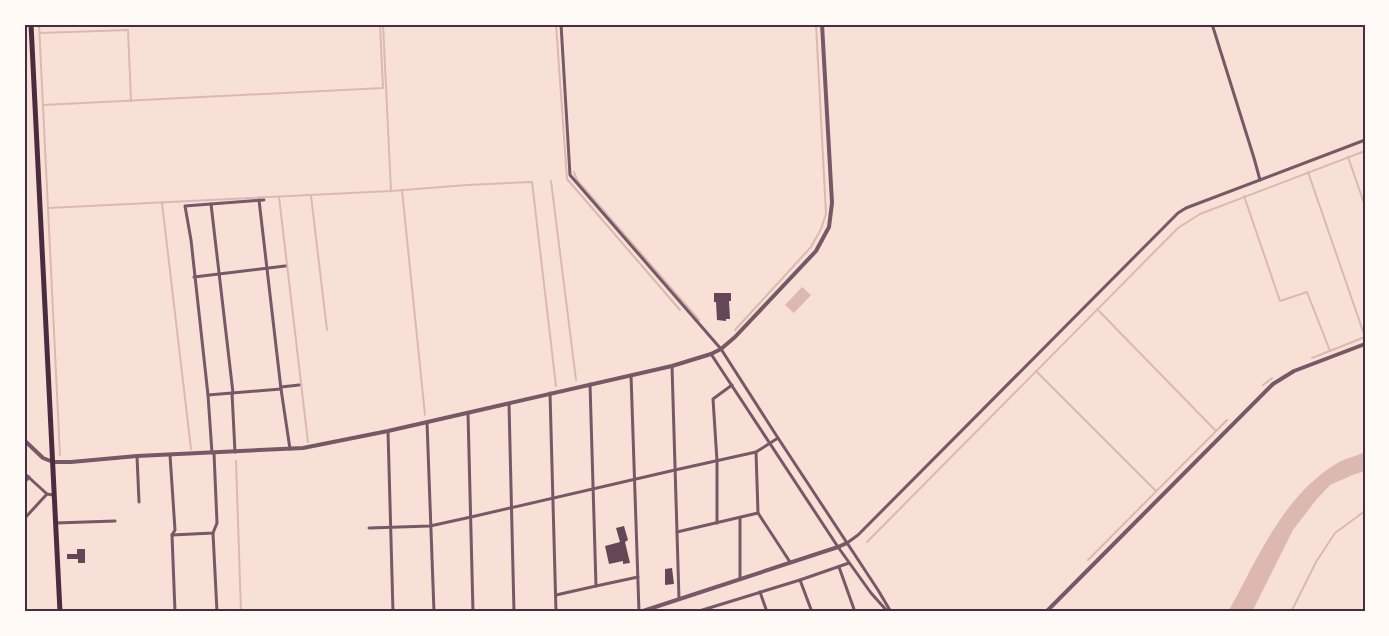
<svg xmlns="http://www.w3.org/2000/svg" width="1389" height="636" font-family="'Alegreya Sans',sans-serif">
<style>
.water{fill:#dcb8b0}
.lines{fill:none;stroke-linecap:round;stroke-linejoin:round}
.stream{stroke:#dcb8b0;stroke-width:2}
.building{fill:#644757}
.minor{stroke:#755966;stroke-width:3}
.tertiary{stroke:#755966;stroke-width:4}
.primary{stroke:#4a2c40;stroke-width:5}
.neatline{fill:none;stroke:#4a2c40;stroke-width:2}
</style>
<rect width="100%" height="100%" fill="#f7e1d7"/>
<g class="water">
<path d="M 802,287 L 811,295 L 794,313 L 785,305 Z"/>
<path d="M 1365,452 L 1365,471 L 1355,474 L 1330,485 L 1316,500 L 1293,530 L 1252,612 L 1228,612 C 1258,558 1283,495 1339,462 C 1347,458 1357,456 1365,452 Z"/>
</g>
<g class="lines">
<g class="stream">
<path d="M 39,24 L 60,455"/>
<path d="M 383,24 L 391,191"/>
<path d="M 556,24 L 567,179 L 680,310"/>
<path d="M 40,33 L 128,30 L 131,101"/>
<path d="M 43,105 L 383,88 L 380,24"/>
<path d="M 1348,157 L 1365,206"/>
<path d="M 574,172 L 577,180 L 699,320"/>
<path d="M 1308,172 L 1365,337 L 1312,358"/>
<path d="M 551,181 L 576,380"/>
<path d="M 402,190 L 425,415"/>
<path d="M 311,196 L 327,330"/>
<path d="M 1244,196 L 1280,301 L 1307,292 L 1330,351"/>
<path d="M 279,197 L 308,442"/>
<path d="M 162,203 L 191,449"/>
<path d="M 48,208 L 391,191 L 467,185 L 532,182 L 556,386"/>
<path d="M 1097,309 L 1216,431"/>
<path d="M 735,330 L 811,247 L 821,229 L 826,214 L 816,24"/>
<path d="M 1036,371 L 1156,491"/>
<path d="M 1263,385 L 1272,378"/>
<path d="M 236,461 L 241,612"/>
<path d="M 867,542 L 1178,228 L 1200,214 L 1365,151"/>
<path d="M 1088,560 L 1227,420"/>
<path d="M 1291,612 L 1316,562 L 1335,533 L 1365,511"/>
</g>
</g>
<g class="building">
<path d="M 714,293 L 731,293 L 731,301 L 729,301 L 730,319 L 726,319 L 726,321 L 717,320 L 716,302 L 714,302 Z"/>
<path d="M 624,526 L 628,540 L 625,542 L 630,563 L 623,564 L 623,561 L 609,564 L 605,546 L 620,542 L 616,528 Z"/>
<path d="M 77,549 L 85,549 L 85,563 L 78,563 L 78,559 L 67,559 L 67,554 L 77,554 Z"/>
<path d="M 672,568 L 674,584 L 665,585 L 665,569 Z"/>
</g>
<g class="lines">
<g class="minor">
<path d="M 561,24 L 570,175 L 721,349 L 778,438 L 878,590 L 891,612"/>
<path d="M 1212,24 L 1254,158 L 1260,180"/>
<path d="M 259,200 L 281,389 L 290,449"/>
<path d="M 211,204 L 233,393"/>
<path d="M 194,277 L 285,266"/>
<path d="M 711,354 L 838,547 L 871,593 L 888,612"/>
<path d="M 672,366 L 679,599"/>
<path d="M 631,375 L 639,612"/>
<path d="M 281,387 L 299,385"/>
<path d="M 232,393 L 235,452"/>
<path d="M 550,393 L 556,612"/>
<path d="M 208,395 L 281,389"/>
<path d="M 509,404 L 514,612"/>
<path d="M 468,413 L 473,612"/>
<path d="M 427,422 L 434,612"/>
<path d="M 388,431 L 393,612"/>
<path d="M 756,452 L 758,513 L 790,562"/>
<path d="M 212,453 L 208,395 L 191,240 L 185,206 L 264,200"/>
<path d="M 170,455 L 175,530 L 172,535 L 175,612"/>
<path d="M 137,456 L 139,502"/>
<path d="M 24,473 L 47,494 L 53,495"/>
<path d="M 24,483 L 29,477"/>
<path d="M 740,518 L 740,579"/>
<path d="M 24,519 L 47,494"/>
<path d="M 56,523 L 115,521"/>
<path d="M 717,523 L 717,461 L 713,399 L 732,385"/>
<path d="M 369,528 L 430,526 L 471,517 L 675,470 L 756,452 L 778,438"/>
<path d="M 677,532 L 758,513"/>
<path d="M 213,533 L 217,612"/>
<path d="M 172,535 L 213,533 L 217,523 L 214,453"/>
<path d="M 847,543 L 858,535 L 1178,213 L 1186,208 L 1365,140"/>
<path d="M 839,567 L 855,612"/>
<path d="M 800,580 L 812,612"/>
<path d="M 596,586 L 638,577"/>
<path d="M 760,592 L 767,612"/>
<path d="M 556,595 L 596,586 L 590,384"/>
<path d="M 505,612 L 514,610"/>
<path d="M 696,612 L 800,580 L 849,563"/>
</g>
<g class="tertiary">
<path d="M 24,440 L 43,458 L 53,462 L 71,462 L 137,456 L 303,448 L 388,431 L 672,366 L 711,354 L 721,349 L 735,337 L 816,251 L 829,227 L 832,203 L 822,24"/>
<path d="M 640,612 L 838,547 L 847,543"/>
<path d="M 1046,612 L 1273,384 L 1294,371 L 1365,344"/>
</g>
<path class="primary" d="M 31,24 L 60,612"/>
</g>
<rect width="1389" height="636" fill="none" stroke="#fffaf5" stroke-width="51"/>
<rect x="26" y="26" width="1338" height="584" class="neatline"/>
</svg>
